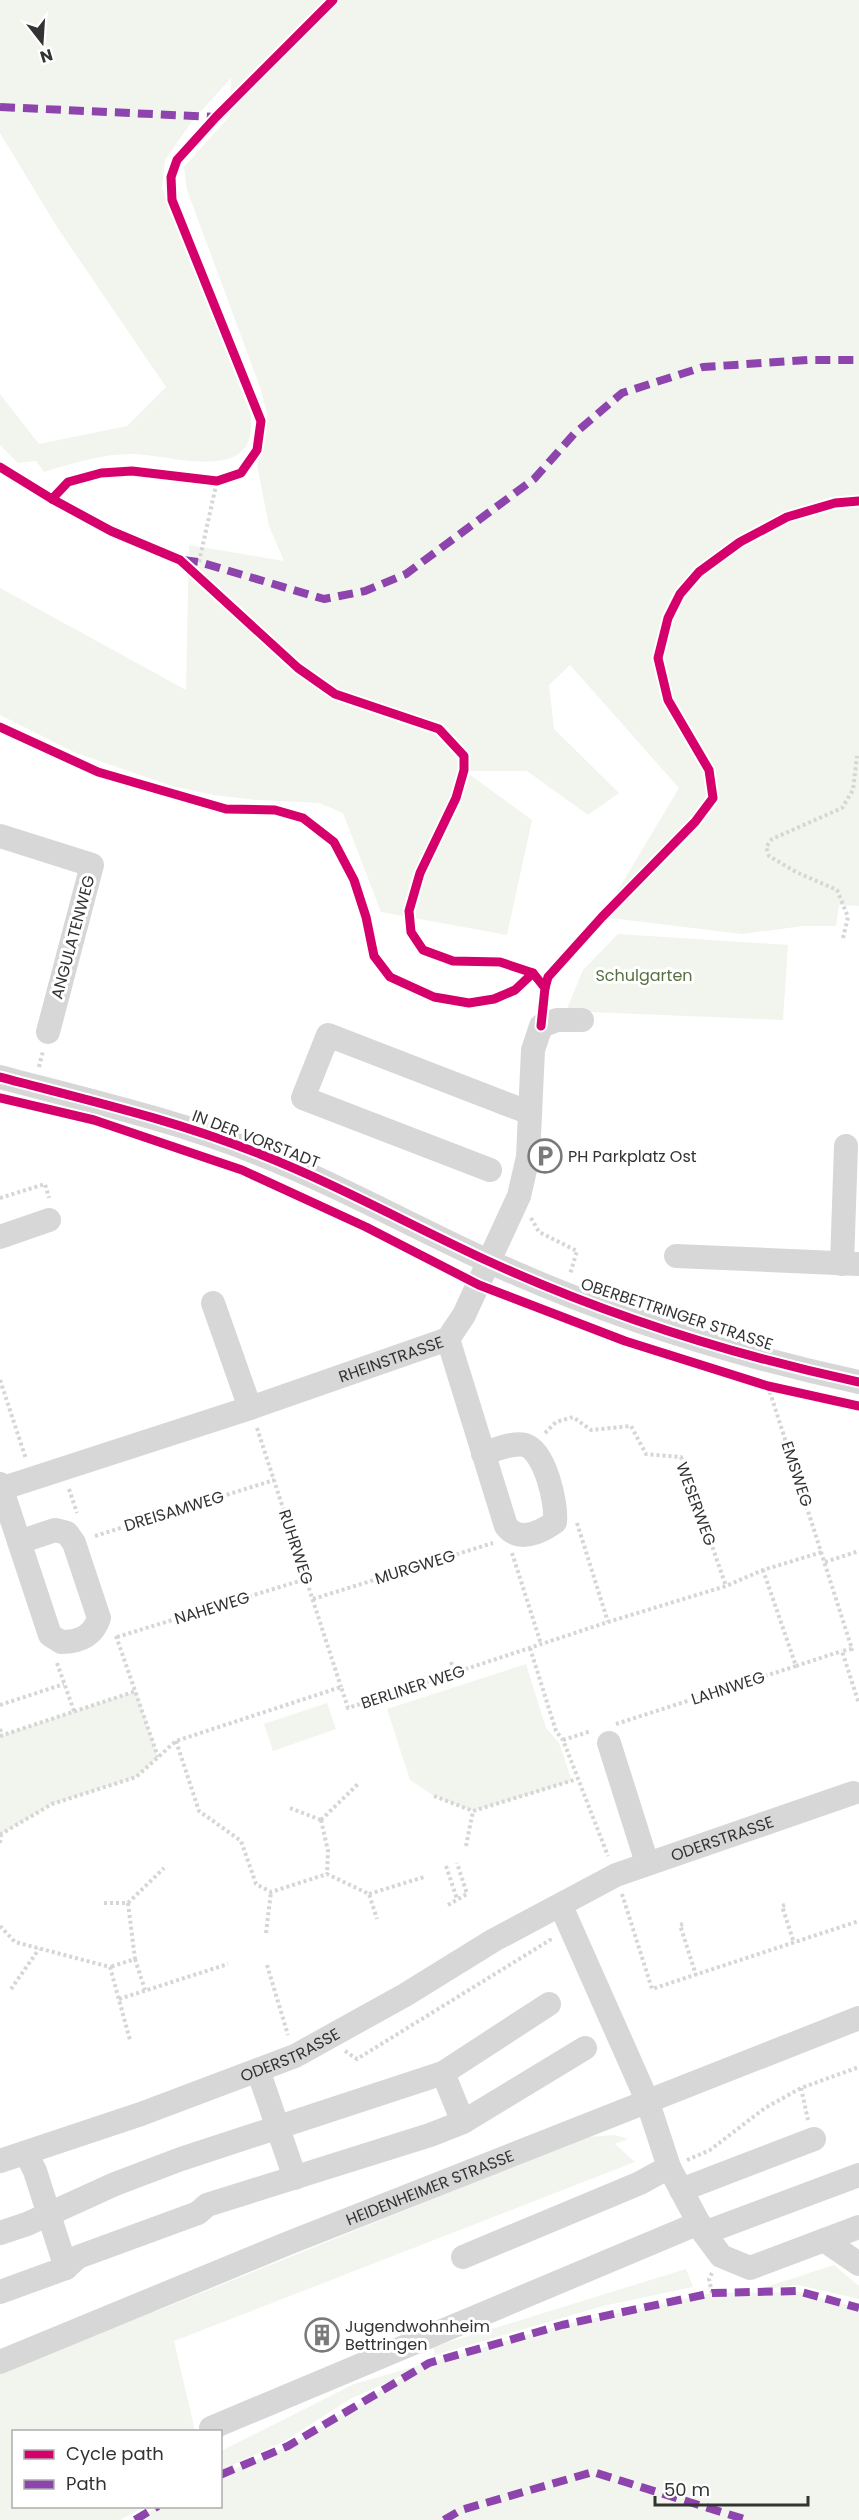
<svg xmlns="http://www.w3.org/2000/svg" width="859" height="2520" font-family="Poppins,sans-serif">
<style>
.green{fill:#f1f5ed}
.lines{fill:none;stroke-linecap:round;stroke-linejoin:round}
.path{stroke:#d6d6d6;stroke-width:4;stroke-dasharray:3 3;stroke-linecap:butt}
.minor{stroke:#d7d7d7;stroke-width:24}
.quiet{stroke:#8e44ad;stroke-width:8;stroke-dasharray:15 8;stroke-linecap:butt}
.cycleway-casing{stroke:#fff;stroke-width:13}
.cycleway{stroke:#d6006c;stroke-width:9}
.labels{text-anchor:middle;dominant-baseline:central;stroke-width:6;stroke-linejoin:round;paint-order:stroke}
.street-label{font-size:16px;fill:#333;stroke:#fff}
.park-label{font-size:16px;fill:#56703f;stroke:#fff}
.poi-label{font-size:16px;fill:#333;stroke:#fff;text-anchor:start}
</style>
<rect width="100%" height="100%" fill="#fff"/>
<g class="green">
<path d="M 0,0 L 859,0 L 859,906 L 839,905 L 836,926 L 803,926 L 742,934 L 602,917 L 679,788 L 570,665 L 549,685 L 554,729 L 619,793 L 588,815 L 527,771 L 465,771 L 532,820 L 507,935 L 381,912 L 343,813 L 319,803 L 257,800 L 214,795 L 172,786 L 76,753 L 0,715 L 0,588 L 186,690 L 189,545 L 284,561 L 269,526 L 257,465 L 267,414 L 261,390 L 187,190 L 184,167 L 230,116 L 231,78 L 193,120 L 165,160 L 162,188 L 251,415 C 251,426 252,441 243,450 C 222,473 163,455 135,454 C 104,453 74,463 44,472 L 36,461 L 18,463 L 0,445 L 0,394 L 39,444 L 127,426 L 166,387 L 57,227 L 0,133 Z"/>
<path d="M 618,934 L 788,945 L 783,1020 L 566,1011 L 583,970 Z"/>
<path d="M 526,1664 L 546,1728 L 559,1743 L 572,1781 L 473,1811 L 434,1796 L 410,1780 L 387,1709 Z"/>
<path d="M 136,1691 L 158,1757 L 136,1777 L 52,1804 L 1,1834 L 0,1833 L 0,1736 Z"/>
<path d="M 327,1703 L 336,1729 L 273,1751 L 264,1724 Z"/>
<path d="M 615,2135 L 628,2139 L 615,2144 L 635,2162 L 174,2341 L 195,2431 L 14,2432 L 14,2506 L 144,2507 L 120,2520 L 0,2520 L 0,2368 L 117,2321 L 159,2310 L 587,2137 Z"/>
<path d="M 834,2265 L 859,2286 L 859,2299 L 798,2285 L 757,2290 Z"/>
<path d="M 686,2269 L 693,2287 L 603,2306 L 435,2355 L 433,2347 Z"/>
<path d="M 798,2292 L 859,2308 L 859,2520 L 135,2520 L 158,2507 L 220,2506 L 221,2475 L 288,2446 L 415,2370 L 350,2399 L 285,2441 L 221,2470 L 221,2451 L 354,2384 L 562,2325 L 712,2293 Z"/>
</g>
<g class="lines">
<g class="path">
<path d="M 199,562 L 217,481"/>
<path d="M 843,938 L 848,917 L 837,890 L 796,872 L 769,856 L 766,847 L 772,839 L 842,808 L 853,790 L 857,756"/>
<path d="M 39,1067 L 43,1051"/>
<path d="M 0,1198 L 45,1184 L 49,1198"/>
<path d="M 531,1218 L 539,1232 L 577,1251 L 570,1274"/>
<path d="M 0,1380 L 26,1459"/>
<path d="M 768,1386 L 852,1649 L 842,1651 L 859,1704"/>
<path d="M 257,1428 L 341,1687"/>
<path d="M 545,1433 L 556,1422 L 573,1417 L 591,1430 L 631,1426 L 646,1454 L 681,1457 L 726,1586"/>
<path d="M 69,1489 L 77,1513"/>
<path d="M 577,1523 L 608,1622"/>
<path d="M 95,1536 L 274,1480"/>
<path d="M 512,1553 L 541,1644"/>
<path d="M 825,1562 L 859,1551"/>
<path d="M 313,1599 L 493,1543"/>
<path d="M 116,1636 L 158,1757"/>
<path d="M 117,1637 L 306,1579"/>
<path d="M 530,1648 L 556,1731 L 563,1740 L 608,1856"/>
<path d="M 451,1662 L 454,1673"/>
<path d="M 57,1663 L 74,1711"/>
<path d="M 796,1666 L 842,1651"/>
<path d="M 0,1705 L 64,1684"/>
<path d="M 616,1724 L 796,1666 L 763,1570"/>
<path d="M 0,1729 L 2,1735"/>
<path d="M 0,1736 L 136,1691"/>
<path d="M 563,1740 L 591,1731"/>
<path d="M 176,1741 L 199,1811 L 241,1841 L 256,1884 L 271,1892 L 327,1874 L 369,1894 L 377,1919"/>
<path d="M 434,1796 L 473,1811 L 577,1779"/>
<path d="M 290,1808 L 321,1820"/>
<path d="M 321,1820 L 328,1851 L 327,1874"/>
<path d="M 321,1820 L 359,1783"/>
<path d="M 0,1833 L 1,1834 L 52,1804 L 136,1777 L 176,1741 L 341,1687 L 348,1708 L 608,1622 L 726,1586 L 763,1570 L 822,1552"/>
<path d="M 0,1843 L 1,1834"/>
<path d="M 466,1846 L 473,1811"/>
<path d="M 446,1866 L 457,1899"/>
<path d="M 369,1894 L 424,1877"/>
<path d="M 622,1894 L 652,1989 L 859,1921"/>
<path d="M 104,1903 L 128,1903 L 135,1959 L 110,1967"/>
<path d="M 128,1903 L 164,1868"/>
<path d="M 448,1905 L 467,1894 L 457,1863"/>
<path d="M 785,1905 L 782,1906 L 794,1943"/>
<path d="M 683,1924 L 680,1925 L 696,1975"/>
<path d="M 0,1926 L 15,1942 L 110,1967 L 130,2040"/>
<path d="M 266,1933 L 271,1892"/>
<path d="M 135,1959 L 145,1990"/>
<path d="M 267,1965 L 288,2035"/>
<path d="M 11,1989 L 39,1949"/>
<path d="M 119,1999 L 228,1964"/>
<path d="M 345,2051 L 357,2059 L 550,1940 L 550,1937"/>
<path d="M 801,2088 L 808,2120"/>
<path d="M 687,2160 L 710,2150 L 765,2108 L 801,2088 L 859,2067"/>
<path d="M 712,2273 L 709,2279 L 712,2293"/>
</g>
<g class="minor">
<path d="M 0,836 L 92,865 L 48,1032"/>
<path d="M 0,1077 C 87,1100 175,1120 260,1154 C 338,1185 412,1226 488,1261 C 606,1315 733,1355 859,1382"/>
<path d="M 490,1170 L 303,1098 L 328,1035 L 530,1113"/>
<path d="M 0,1237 L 49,1220"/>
<path d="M 676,1256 L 859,1264"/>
<path d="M 842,1264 L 846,1146"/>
<path d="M 213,1303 L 250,1408"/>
<path d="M 448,1339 L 506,1526 C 519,1543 541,1532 555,1522 C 557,1503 545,1451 525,1445 C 512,1442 495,1450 483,1454"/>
<path d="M 0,1484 L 50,1635 L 61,1642 C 80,1642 93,1636 99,1618 L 74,1543 L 67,1533 L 55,1530 L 19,1542"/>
<path id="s1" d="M 0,1489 L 250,1408 L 448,1339 L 464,1315 L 519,1196 L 528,1157 L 533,1050 L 541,1026 L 557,1020 L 582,1020"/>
<path d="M 609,1743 L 647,1863"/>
<path d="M 561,1906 L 647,2100 L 669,2167 L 704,2233 L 721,2256 L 750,2268 L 859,2227"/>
<path d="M 258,2070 L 295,2178"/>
<path d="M 443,2073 L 463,2122"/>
<path d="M 26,2153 L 35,2171 L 66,2268"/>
<path id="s2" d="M 0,2161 L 141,2114 L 295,2056 L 405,1995 L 494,1940 L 616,1875 L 853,1793"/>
<path d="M 681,2190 L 814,2139"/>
<path d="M 0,2233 L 27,2224 L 115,2184 L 181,2159 L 443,2073 L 549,2004"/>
<path d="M 704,2233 L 859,2175"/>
<path d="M 824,2240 L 859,2264"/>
<path d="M 463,2257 L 640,2183 L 669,2167"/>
<path d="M 0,2292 L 66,2268 L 78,2257 L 198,2213 L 207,2205 L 430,2135 L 463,2122 L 585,2048"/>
<path id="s3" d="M 0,2362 L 286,2244 L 859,2018"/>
<path d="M 211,2428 L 699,2223"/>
</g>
<g class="quiet">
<path d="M 0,107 L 216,117"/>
<path d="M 183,560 L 199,562 L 324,599 L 365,591 L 406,574 L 534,479 L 574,434 L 622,393 L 703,367 L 808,360 L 859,360"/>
<path d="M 220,2475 L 288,2446 L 429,2363 L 562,2325 L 712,2293 L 798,2291 L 859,2308"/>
<path d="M 135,2520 L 158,2506"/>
<path d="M 444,2520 L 461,2510 L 593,2472 L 747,2520"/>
</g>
<defs>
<g id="cycleway">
<path d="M 0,467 L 52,499 L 111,531 L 180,560 L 298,668 L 335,694 L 439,729 L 464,756 L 464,770 L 456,798 L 420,873 L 409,911 L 411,932 L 423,950 L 453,961 L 500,962 L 533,973 L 545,988 L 541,1026"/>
<path d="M 52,499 L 68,482 L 101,473 L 132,471 L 217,481 L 241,473 L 257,450 L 261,421 L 172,200 L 171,177 L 177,160 L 216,117 L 333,0"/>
<path d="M 0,727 L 98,772 L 226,809 L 275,810 L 303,818 L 334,842 L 354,880 L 366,917 L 374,956 L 390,977 L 434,997 L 469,1003 L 494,999 L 515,990 L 533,973"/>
<path d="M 545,988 L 548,977 L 602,917 L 695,822 L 713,798 L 709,770 L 668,700 L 658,658 L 668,618 L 680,594 L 699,572 L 740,542 L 787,517 L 835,503 L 859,501"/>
<path d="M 0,1077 C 87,1100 175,1120 260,1154 C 338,1185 412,1226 488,1261 C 606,1315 733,1355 859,1382"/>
<path d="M 0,1098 L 94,1120 L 242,1170 L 366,1227 L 479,1285 L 625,1341 L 768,1386 L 859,1406"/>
</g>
</defs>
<use href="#cycleway" class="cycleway-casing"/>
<use href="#cycleway" class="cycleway"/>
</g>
<defs>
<symbol id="parking-ring" viewBox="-11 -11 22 22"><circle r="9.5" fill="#fff" stroke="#7a7a7a" stroke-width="1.5"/><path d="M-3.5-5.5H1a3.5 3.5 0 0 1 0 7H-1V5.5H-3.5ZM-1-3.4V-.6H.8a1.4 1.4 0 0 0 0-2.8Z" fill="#7a7a7a"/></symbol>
<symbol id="building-ring" viewBox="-11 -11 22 22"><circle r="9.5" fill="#fff" stroke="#7a7a7a" stroke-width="1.5"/><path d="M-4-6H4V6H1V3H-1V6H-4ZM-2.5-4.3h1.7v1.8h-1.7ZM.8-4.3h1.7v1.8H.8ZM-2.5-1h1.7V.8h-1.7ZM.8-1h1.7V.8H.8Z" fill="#7a7a7a"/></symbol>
</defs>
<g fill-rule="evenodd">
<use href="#parking-ring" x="526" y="1137" width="38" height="38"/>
<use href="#building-ring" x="303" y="2316" width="38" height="38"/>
</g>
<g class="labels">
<g class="street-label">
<text transform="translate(73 937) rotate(-75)">ANGULATENWEG</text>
<text transform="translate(256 1139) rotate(21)">IN DER VORSTADT</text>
<text transform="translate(677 1314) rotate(18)">OBERBETTRINGER STRASSE</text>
<text stroke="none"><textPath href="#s1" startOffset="412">RHEINSTRASSE</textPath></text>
<text transform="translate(797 1474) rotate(72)">EMSWEG</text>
<text transform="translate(696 1504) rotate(70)">WESERWEG</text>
<text transform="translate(174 1511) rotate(-17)">DREISAMWEG</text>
<text transform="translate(296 1547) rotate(72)">RUHRWEG</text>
<text transform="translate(415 1567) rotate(-17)">MURGWEG</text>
<text transform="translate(212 1608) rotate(-17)">NAHEWEG</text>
<text transform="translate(413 1687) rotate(-18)">BERLINER WEG</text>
<text transform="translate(728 1688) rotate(-18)">LAHNWEG</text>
<text stroke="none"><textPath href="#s2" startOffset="794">ODERSTRASSE</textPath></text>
<text stroke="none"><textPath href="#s2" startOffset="309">ODERSTRASSE</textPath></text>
<text stroke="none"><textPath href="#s3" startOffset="464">HEIDENHEIMER STRASSE</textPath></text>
</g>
<g class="park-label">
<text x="644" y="975">Schulgarten</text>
</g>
<g class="poi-label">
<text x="568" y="1156">PH Parkplatz Ost</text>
<text x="345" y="2326">Jugendwohnheim<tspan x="345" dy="18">Bettringen</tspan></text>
</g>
</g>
<rect x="12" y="2430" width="210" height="78" fill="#ffffff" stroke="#adadad" stroke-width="1.5"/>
<rect x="24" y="2450" width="30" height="9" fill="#d6006c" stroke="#adadad" stroke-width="1.5"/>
<text x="66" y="2460" font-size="18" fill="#333333">Cycle path</text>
<rect x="24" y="2480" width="30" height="9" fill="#8e44ad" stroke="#adadad" stroke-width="1.5"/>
<text x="66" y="2490" font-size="18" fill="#333333">Path</text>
<g transform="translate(42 42) rotate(163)" stroke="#ffffff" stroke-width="4.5" paint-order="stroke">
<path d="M0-4.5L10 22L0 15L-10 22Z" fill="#333333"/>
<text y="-9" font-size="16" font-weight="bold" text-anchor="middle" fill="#333333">N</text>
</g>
<path d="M655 2496v9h153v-9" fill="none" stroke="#333333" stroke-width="3"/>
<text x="664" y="2496" font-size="18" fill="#333333" stroke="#ffffff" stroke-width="4.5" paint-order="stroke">50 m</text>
</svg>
